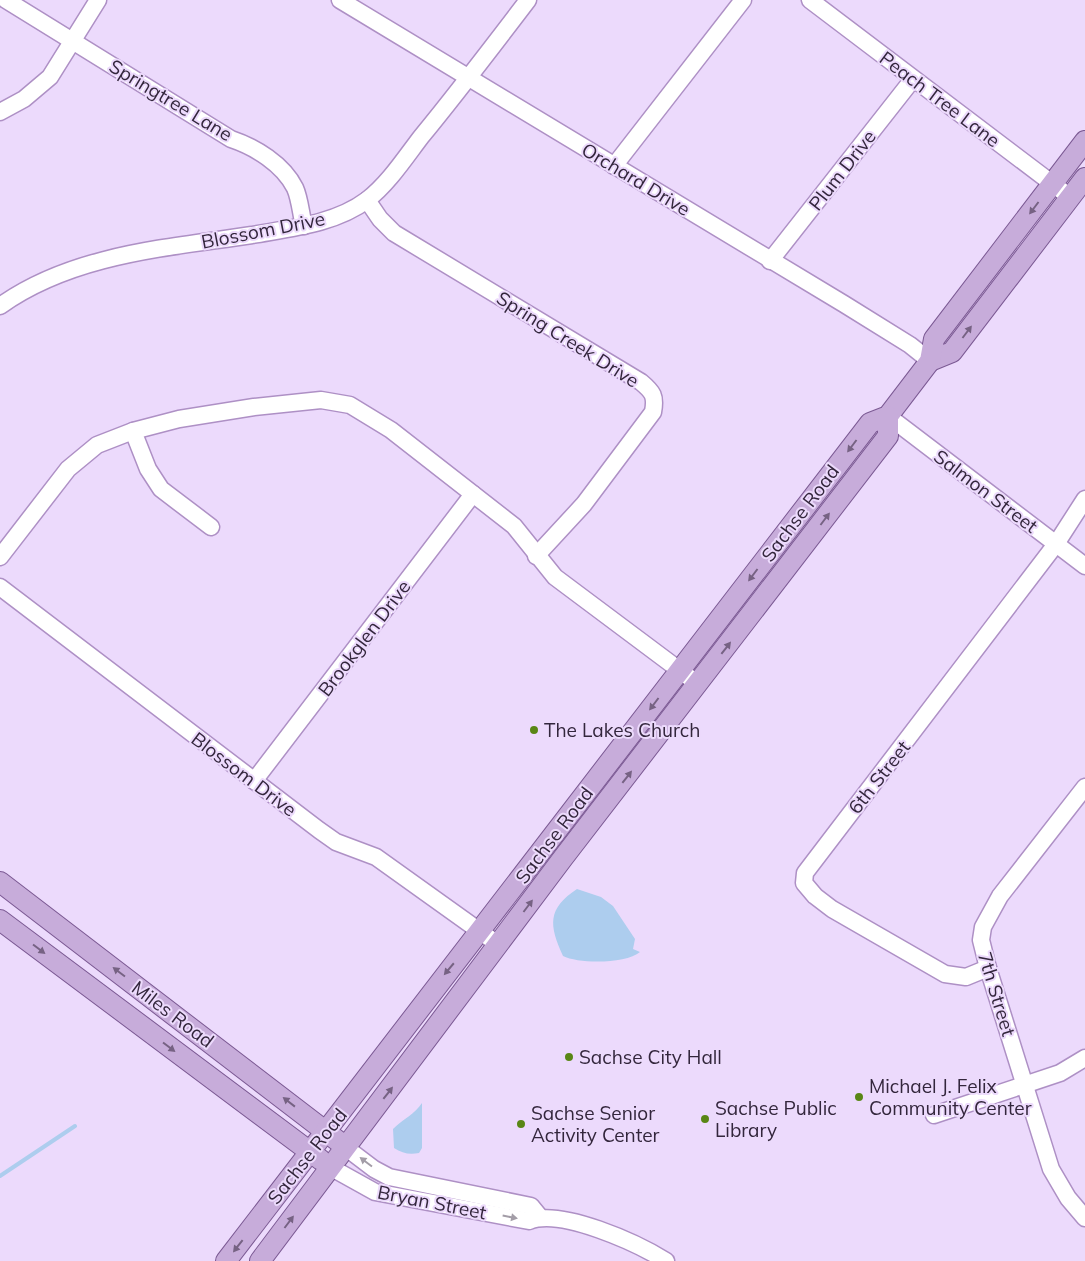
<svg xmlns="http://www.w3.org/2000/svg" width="1085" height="1261" font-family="Mulish,sans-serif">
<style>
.water{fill:#adcdee}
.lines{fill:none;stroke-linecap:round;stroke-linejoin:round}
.stream{stroke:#adcdee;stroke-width:4}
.minor-casing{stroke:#ae90c5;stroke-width:19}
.major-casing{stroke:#7b5993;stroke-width:22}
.minor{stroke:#fff;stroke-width:16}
.major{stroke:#c7acda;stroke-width:20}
.oneway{fill:#766283}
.oneway2{fill:#a39da7}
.poi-dot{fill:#598615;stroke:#ecdafc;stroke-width:2}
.labels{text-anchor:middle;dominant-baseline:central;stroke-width:4;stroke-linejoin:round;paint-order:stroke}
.street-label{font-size:19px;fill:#33263c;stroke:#ecdafc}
.poi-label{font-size:19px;fill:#33263c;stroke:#ecdafc;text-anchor:start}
</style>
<rect width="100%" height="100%" fill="#ecdafc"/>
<g class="water">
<path d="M 577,889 L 601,897 L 613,906 L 635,939 L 633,949 L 640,952 C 626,964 579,964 563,956 C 549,925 547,909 577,889 Z"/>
<path d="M 422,1103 L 422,1148 L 419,1153 C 409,1155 402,1153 394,1148 L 393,1129 C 403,1119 415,1114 422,1103 Z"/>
</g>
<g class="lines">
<path class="stream" d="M 0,1176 L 75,1126"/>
<defs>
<g id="minor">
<path d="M 6,0 L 231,139 C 255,147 283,164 295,188 C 300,199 301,215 304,226"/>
<path d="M 340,0 L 844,304 L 910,345 L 930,361"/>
<path d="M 810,0 L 1070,197"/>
<path d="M 0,112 L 24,99 L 50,77 L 98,0"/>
<path d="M 614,166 L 743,0"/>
<path d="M 367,200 L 380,219 L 394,233 L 641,382 C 653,392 656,396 653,412 L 584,504 L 536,556"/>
<path d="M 770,261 L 913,79"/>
<path d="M 0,306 C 73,254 167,248 252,235 C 291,228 335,224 367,200 C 388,184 405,158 421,137 C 458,92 493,46 528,0"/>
<path d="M 888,416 L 1085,566"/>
<path d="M 133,431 L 148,469 L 161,489 L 211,527"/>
<path d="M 0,557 L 68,469 L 97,445 L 133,431 L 179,419 L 254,407 L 321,400 L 350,405 L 391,430 L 514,526 L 555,577 L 690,678"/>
<path d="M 0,587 L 319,830 L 336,842 L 376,857 L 499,945"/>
<path d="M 254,781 L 473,494"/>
<path d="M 1085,787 L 1000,896 L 983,927 L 981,940 L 988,968 L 1051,1169 L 1068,1198 L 1085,1218"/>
<path d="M 988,968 L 966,977 L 945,974 L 832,909 L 815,896 L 804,883 L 805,873 L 1056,544 L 1085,499"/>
<path d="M 934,1115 L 1060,1073 L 1085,1058"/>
<path d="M 345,1147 L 374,1169 L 389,1177 L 531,1206 L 540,1217"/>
<path d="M 330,1167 L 375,1192 L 529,1221 C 561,1208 637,1243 666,1261"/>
</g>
<g id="major">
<path d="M 930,361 L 952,352 L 1085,178"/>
<path d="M 0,882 L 338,1141"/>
<path d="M 0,920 L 321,1160"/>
<path d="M 226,1261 L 870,423 L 888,416 L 930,361 L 934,339 L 1085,141"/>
<path d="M 260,1261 L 563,858 L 888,436 L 888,416"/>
</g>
</defs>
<use href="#minor" class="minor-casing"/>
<use href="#major" class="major-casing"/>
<use href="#minor" class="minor"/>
<use href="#major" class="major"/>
</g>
<defs><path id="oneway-solid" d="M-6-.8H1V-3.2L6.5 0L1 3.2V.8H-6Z" transform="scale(1.25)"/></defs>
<g class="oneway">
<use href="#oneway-solid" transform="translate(1034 208) rotate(127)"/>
<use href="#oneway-solid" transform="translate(967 332) rotate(-53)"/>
<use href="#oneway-solid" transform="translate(852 446) rotate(127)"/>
<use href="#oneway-solid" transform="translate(825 519) rotate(-53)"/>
<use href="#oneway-solid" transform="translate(753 575) rotate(127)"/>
<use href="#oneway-solid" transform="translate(726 648) rotate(-52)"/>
<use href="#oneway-solid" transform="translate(654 704) rotate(127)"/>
<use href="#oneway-solid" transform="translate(627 777) rotate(-52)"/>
<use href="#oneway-solid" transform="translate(528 906) rotate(-53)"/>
<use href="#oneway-solid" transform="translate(39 949) rotate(37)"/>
<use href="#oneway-solid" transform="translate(449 969) rotate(130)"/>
<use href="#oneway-solid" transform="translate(119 972) rotate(-143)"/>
<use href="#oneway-solid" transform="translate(169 1047) rotate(37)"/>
<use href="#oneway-solid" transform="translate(388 1093) rotate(-52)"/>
<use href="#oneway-solid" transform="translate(289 1102) rotate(-142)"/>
<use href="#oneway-solid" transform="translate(289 1222) rotate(-53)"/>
<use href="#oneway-solid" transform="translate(238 1246) rotate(128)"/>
</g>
<g class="oneway2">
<use href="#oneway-solid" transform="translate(366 1162) rotate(-143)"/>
<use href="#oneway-solid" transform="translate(510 1217) rotate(11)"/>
</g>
<g class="poi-dot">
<circle cx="534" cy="730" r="5"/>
<circle cx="569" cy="1057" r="5"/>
<circle cx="859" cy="1097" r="5"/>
<circle cx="705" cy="1119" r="5"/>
<circle cx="521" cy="1124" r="5"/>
</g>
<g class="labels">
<g class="street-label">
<text transform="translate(940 99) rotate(37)">Peach Tree Lane</text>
<text transform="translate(171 100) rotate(31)">Springtree Lane</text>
<text transform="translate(842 170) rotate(-52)">Plum Drive</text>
<text transform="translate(636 179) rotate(31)">Orchard Drive</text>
<text transform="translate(263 230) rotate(-11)">Blossom Drive</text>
<text transform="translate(568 339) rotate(32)">Spring Creek Drive</text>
<text transform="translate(986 491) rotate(37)">Salmon Street</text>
<text transform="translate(800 513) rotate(-53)">Sachse Road</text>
<text transform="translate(364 638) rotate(-53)">Brookglen Drive</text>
<text transform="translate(244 774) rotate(37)">Blossom Drive</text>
<text transform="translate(879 777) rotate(-52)">6th Street</text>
<text transform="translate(554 835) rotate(-53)">Sachse Road</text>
<text transform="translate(997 994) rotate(73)">7th Street</text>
<text transform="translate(173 1014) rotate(37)">Miles Road</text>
<text transform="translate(307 1156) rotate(-52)">Sachse Road</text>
<text transform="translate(432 1202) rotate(11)">Bryan Street</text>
</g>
<g class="poi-label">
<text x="544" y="730">The Lakes Church</text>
<text x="579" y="1057">Sachse City Hall</text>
<text x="869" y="1086">Michael J. Felix<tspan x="869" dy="22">Community Center</tspan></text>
<text x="715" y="1108">Sachse Public<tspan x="715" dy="22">Library</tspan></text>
<text x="531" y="1113">Sachse Senior<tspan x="531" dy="22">Activity Center</tspan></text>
</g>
</g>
</svg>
